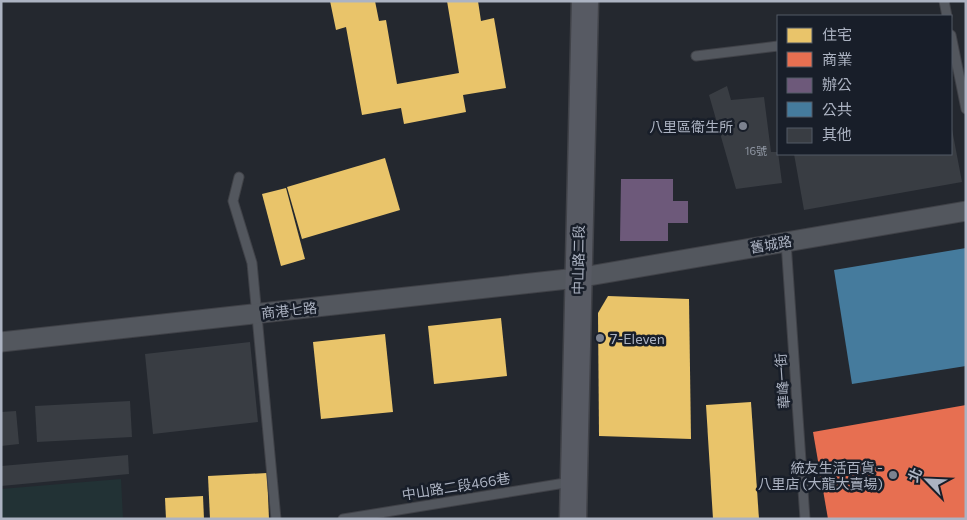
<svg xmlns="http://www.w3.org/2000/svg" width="967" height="520" font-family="Commissioner,'Noto Sans TC',sans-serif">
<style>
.green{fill:#223235}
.homes{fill:#e9c46a}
.shops{fill:#e76f51}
.offices{fill:#6d597a}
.public{fill:#457b9d}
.building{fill:#393d43}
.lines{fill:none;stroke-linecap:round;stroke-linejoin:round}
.service-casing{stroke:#404248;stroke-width:11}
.minor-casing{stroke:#404248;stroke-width:21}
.secondary-casing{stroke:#404248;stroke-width:29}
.service{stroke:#53575e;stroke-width:9}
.minor{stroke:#53575e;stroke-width:19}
.secondary{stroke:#575a63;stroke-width:26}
.poi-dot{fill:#7c828f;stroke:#181e29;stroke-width:2}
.labels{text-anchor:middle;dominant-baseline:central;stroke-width:5;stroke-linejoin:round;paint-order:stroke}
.number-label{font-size:11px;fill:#8f96a2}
.poi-label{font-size:14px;fill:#acb3c2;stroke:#181e29;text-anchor:end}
.street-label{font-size:14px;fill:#acb3c2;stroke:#181e29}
</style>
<rect width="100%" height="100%" fill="#24282f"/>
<path class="green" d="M 121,479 L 123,519 L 1,519 L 1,489 Z"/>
<g class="homes">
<path d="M 330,1 L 375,1 L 379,21 L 386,20 L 397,84 L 459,73 L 447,1 L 478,1 L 481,21 L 494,18 L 506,88 L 463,95 L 466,112 L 404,124 L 401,108 L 362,115 L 346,27 L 336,30 Z"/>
<path d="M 385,158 L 400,210 L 302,239 L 287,187 Z"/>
<path d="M 286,188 L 305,259 L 281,266 L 262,194 Z"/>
<path d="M 608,296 L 689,299 L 691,439 L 599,436 L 598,313 Z"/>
<path d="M 501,318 L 507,376 L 434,384 L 428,326 Z"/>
<path d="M 385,334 L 393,412 L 321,419 L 313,342 Z"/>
<path d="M 751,402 L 759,519 L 713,519 L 706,405 Z"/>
<path d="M 267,473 L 269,519 L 210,519 L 208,476 Z"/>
<path d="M 203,496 L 204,519 L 166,519 L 165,498 Z"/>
</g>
<path class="shops" d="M 966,405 L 966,519 L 828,519 L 813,432 Z"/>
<path class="offices" d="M 621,179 L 673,179 L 673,201 L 688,201 L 688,223 L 668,223 L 668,241 L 620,241 Z"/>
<path class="public" d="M 966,248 L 966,366 L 852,384 L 834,270 Z"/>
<g class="building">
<path d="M 727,86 L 731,100 L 764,97 L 771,152 L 778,152 L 782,183 L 736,189 L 709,95 Z"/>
<path d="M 951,124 L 962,182 L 804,210 L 794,154 L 951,154 Z"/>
<path d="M 250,342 L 258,422 L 153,434 L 145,354 Z"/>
<path d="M 130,401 L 132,437 L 37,442 L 35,406 Z"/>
<path d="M 16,411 L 19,444 L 1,446 L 1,412 Z"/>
<path d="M 128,455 L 129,474 L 1,486 L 1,466 Z"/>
</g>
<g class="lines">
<defs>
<g id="service">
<path d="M 944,1 L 947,16"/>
<path d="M 951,35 L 966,109"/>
<path d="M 696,56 L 778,46"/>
<path d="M 239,177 L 233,201 L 252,263 L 276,519"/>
<path d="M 786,242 L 805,519"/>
<path d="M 343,519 L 571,482"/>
</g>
<path id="minor" d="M 1,342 L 577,278 L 966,211"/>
<path id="secondary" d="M 573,519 L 585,1"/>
</defs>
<use href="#service" class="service-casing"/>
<use href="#minor" class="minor-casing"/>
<use href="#secondary" class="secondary-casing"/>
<use href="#service" class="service"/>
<use href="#minor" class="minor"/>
<use href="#secondary" class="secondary"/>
</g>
<g class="poi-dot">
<circle cx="743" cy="126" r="5"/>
<circle cx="600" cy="338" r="5"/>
<circle cx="893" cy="475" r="5"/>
</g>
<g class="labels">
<g class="number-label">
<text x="756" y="150">16號</text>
</g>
<g class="poi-label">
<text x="733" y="126">八里區衛生所</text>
<text x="610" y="338" text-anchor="start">7-Eleven</text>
<text x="883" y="467">統友生活百貨 -<tspan x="883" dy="16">八里店 (大龍大賣場)</tspan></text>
</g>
<g class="street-label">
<text transform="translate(771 244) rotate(-10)">舊城路</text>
<text transform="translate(578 260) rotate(-89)">中山路二段</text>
<text transform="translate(289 310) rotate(-6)">商港七路</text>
<text transform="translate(782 381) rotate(-94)">華峰一街</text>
<text transform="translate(456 486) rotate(-9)">中山路二段466巷</text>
</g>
</g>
<rect width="967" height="520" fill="none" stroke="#acb3c2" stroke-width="5"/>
<rect x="777" y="15" width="175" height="140" fill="#181e29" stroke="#535a66"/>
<rect x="787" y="28" width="25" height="15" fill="#e9c46a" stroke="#535a66"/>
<text x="822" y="40" font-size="15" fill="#acb3c2">住宅</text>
<rect x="787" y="52" width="25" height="15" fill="#e76f51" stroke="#535a66"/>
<text x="822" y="65" font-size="15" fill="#acb3c2">商業</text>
<rect x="787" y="78" width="25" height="15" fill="#6d597a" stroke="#535a66"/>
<text x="822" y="90" font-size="15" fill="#acb3c2">辦公</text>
<rect x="787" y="102" width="25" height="15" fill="#457b9d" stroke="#535a66"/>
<text x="822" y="115" font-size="15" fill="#acb3c2">公共</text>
<rect x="787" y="128" width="25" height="15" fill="#393d43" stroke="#535a66"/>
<text x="822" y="140" font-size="15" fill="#acb3c2">其他</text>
<g transform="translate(927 480) rotate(294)" stroke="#181e29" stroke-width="4" paint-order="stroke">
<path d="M0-4L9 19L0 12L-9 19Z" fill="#acb3c2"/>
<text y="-8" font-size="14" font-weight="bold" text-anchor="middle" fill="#acb3c2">北</text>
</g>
</svg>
